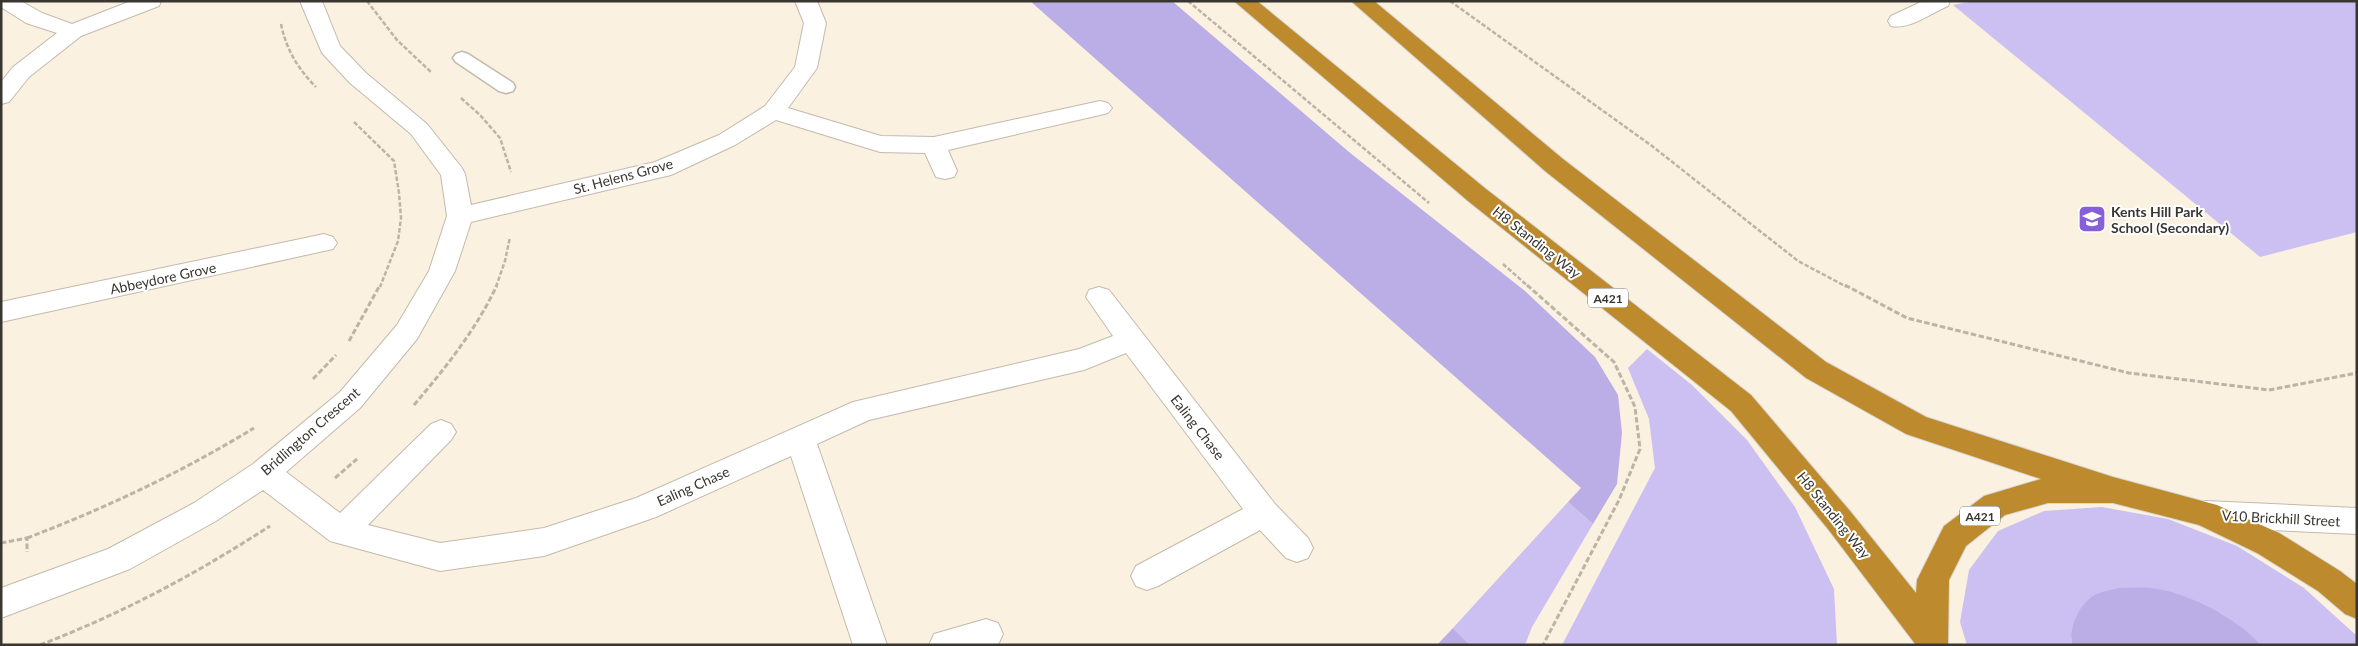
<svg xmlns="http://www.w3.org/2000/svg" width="2358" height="646" font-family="Lato,sans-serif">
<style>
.green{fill:#cbc0f1}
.forest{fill:#bbaee6}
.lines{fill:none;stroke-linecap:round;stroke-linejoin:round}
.lane-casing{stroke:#c3baac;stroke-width:3}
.street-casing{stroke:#c3baac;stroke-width:2}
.secondary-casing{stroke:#c3baac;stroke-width:2}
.highway-casing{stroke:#d7d7d6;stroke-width:2}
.path-far1{stroke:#bbb4a7;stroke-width:2.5;stroke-dasharray:4.5 2;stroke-linecap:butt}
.path{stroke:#bbb4a7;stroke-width:3;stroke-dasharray:5.5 2.5;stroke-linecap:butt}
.lane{fill:#fff;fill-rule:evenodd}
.street{fill:#fff;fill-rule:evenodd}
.secondary{fill:#fff;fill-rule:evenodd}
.highway{fill:#bd8b2d;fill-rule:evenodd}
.labels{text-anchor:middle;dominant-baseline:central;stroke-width:4;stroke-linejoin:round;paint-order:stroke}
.shield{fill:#fff;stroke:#74726e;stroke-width:1}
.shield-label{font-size:12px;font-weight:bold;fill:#393630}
.street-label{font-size:14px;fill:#393630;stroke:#fff}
.poi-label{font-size:14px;font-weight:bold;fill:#393630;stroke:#fff;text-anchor:start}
</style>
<rect width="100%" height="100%" fill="#faf1e1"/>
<g class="green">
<path d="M 1974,1 L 2357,1 L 2357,232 L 2260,257 L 1953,5 Z"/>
<path d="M 1647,349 L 1692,385 L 1747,440 L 1795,507 L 1834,589 L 1837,645 L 1562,645 L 1655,468 L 1649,419 L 1628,368 Z"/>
<path d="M 1568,502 L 1593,524 L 1532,627 L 1525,645 L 1470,645 L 1453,628 Z"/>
<path d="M 2102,507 L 2168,519 L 2237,546 L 2304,588 L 2357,636 L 2357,645 L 2261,645 L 2223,615 L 2187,597 L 2071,638 L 2072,645 L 1967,645 L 1960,622 L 1969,570 L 1998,531 L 2044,511 Z"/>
</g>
<g class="forest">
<path d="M 1030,1 L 1172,1 L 1349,152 L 1525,291 L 1595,357 L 1618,395 L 1622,433 L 1617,484 L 1593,524 L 1568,502 L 1581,488 Z"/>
<path d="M 2119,588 C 2129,588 2140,587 2150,588 C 2186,591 2237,618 2261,645 L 2072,645 C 2069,628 2078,606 2093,596 C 2100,592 2111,590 2119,588 Z"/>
<path d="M 1453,628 L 1470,645 L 1437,645 Z"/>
</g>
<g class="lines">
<defs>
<path id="lane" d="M 462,52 L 468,54 L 513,83 L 515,87 L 513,91 L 506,93 L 499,91 L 456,62 L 453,58 L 456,54 Z"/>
<g id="street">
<path d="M 1,1 L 21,1 L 42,13 L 72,24 L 131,1 L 161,1 L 159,6 L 81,36 L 29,77 L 9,102 L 1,104 L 1,82 L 13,67 L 57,33 L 26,23 L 1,7 Z"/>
<path d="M 300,1 L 322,1 L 340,46 L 366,73 L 427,124 L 462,168 L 465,174 L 471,205 L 655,162 L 719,135 L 765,106 L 795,67 L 804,23 L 795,1 L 817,1 L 826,23 L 817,68 L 788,108 L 881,136 L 934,137 L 1100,101 L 1108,103 L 1112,108 L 1108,113 L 1100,115 L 948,150 L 957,171 L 954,177 L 945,179 L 936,177 L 925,153 L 880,152 L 776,120 L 735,145 L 671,175 L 471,222 L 455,271 L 417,339 L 360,408 L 286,472 L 340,513 L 431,424 L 441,420 L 451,424 L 456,432 L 451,440 L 368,525 L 440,543 L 544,528 L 636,498 L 853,402 L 1079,349 L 1113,336 L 1086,297 L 1089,290 L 1099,287 L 1109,290 L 1275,504 L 1308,538 L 1313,548 L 1308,558 L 1297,562 L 1286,558 L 1260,530 L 1158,586 L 1147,590 L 1136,586 L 1131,576 L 1136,566 L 1243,509 L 1126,353 L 1084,370 L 869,420 L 817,444 L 887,645 L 853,645 L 791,456 L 656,517 L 544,556 L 440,571 L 330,541 L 263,490 L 216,521 L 130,569 L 1,618 L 1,588 L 108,549 L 194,503 L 253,464 L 340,392 L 397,325 L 429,271 L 447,216 L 441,175 L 411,134 L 350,83 L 322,53 Z"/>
<path d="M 1923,1 L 1950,1 L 1948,6 C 1931,13 1910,30 1891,26 L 1888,21 L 1891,16 Z"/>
<path d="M 324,234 L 333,237 L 337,243 L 333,249 L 1,322 L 1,302 Z"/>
<path d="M 986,619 L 998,623 L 1003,634 L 998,645 L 929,645 L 934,634 Z"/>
</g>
<path id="secondary" d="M 2206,501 L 2357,508 L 2357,534 L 2206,527 L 2195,523 L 2190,514 L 2195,505 Z"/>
<path id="highway" d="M 1234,1 L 1257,1 L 1486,189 L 1751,395 L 1850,511 L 1916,593 L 1917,580 L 1944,526 L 1984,496 L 2041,479 L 1906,434 L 1806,378 L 1545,171 L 1351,1 L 1374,1 L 1563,159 L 1826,362 L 1926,417 L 2113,477 L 2217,505 L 2279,533 L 2340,571 L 2357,584 L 2357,619 L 2345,614 L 2318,591 L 2257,553 L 2199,525 L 2113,503 L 2048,503 L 2005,515 L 1966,546 L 1949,580 L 1948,645 L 1916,645 L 1828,529 L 1731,411 L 1468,201 Z"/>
</defs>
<use href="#lane" class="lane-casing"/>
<use href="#street" class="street-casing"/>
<use href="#secondary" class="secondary-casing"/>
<use href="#highway" class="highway-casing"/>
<g class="path-far1">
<path d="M 367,1 L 397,40 L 432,73"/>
<path d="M 1188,1 L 1429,203"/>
<path d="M 1450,1 L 1652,146 L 1798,261 L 1847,287"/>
<path d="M 281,24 C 286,49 298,69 316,87"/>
<path d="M 461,98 L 480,115 L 500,138 L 511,172"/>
<path d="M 354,122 L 394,161 L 399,193 L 401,218 L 398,241 L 380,287"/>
<path d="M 1503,264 L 1529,287"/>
<path d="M 496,287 L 505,261 L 510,237"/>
</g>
<g class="path">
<path d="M 1527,285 L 1614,362 L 1635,407 L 1640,449 L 1619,500 L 1543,645"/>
<path d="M 1845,285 L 1907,318 L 2129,373 L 2269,390 L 2357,373"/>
<path d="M 349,341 L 380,285"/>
<path d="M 313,379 L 336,355"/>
<path d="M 414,405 C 446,367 476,330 497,285"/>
<path d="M 335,478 L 357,459"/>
<path d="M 27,538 C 106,508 182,472 254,428"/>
<path d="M 1,543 L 27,538 L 27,552"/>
<path d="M 40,645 C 125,612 194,575 270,526"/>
</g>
<use href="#lane" class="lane"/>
<use href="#street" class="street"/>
<use href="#secondary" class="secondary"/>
<use href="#highway" class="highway"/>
</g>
<defs>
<symbol id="school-square" viewBox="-11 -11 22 22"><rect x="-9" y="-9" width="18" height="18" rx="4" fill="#865fd9" stroke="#fff"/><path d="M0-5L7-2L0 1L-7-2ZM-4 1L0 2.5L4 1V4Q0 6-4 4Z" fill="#fff"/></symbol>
</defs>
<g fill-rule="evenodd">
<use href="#school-square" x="2076" y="203" width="32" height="32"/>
</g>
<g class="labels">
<g class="shield">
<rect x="1588" y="288.5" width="40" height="19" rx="4"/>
<rect x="1960" y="506.5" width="40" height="19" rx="4"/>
</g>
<g class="shield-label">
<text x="1608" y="298">A421</text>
<text x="1980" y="516">A421</text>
</g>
<g class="street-label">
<text transform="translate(623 176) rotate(-15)">St. Helens Grove</text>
<text transform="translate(1537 242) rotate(38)">H8 Standing Way</text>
<text transform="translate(163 278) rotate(-12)">Abbeydore Grove</text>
<text transform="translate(1198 427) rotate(52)">Ealing Chase</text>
<text transform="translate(310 431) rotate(-41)">Bridlington Crescent</text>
<text transform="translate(693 486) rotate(-24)">Ealing Chase</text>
<text transform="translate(1834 515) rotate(51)">H8 Standing Way</text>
<text transform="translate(2281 518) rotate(3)">V10 Brickhill Street</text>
</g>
<g class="poi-label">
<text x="2111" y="211">Kents Hill Park<tspan x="2111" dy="16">School (Secondary)</tspan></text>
</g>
</g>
<rect width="2358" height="646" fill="none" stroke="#393630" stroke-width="5"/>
</svg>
